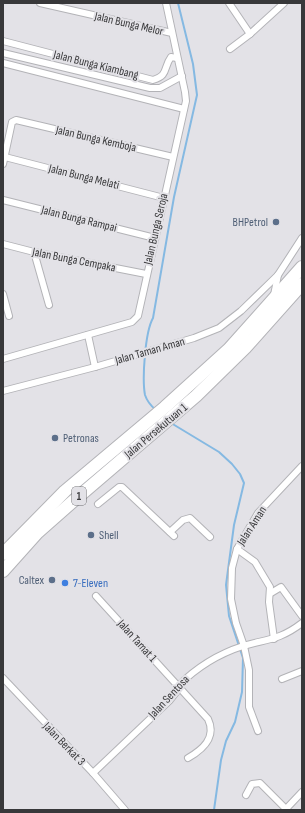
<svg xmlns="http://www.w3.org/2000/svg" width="305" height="813" font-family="'Sofia Sans Condensed',sans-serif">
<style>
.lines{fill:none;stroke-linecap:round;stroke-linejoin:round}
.stream{stroke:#85b9e2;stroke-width:2}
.street-casing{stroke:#b3b3b7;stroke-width:8}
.highway-casing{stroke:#b3b3b7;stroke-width:14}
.street{stroke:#fff;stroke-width:6}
.highway{stroke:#fff;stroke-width:12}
.service-dot{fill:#5c6f8a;stroke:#e3e2e7;stroke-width:1.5}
.shop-dot{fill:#3f7fe0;stroke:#e3e2e7;stroke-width:1.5}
.labels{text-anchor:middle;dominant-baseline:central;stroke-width:4;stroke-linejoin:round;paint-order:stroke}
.shield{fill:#e3e2e7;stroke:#6b6b6e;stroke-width:1}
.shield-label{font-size:11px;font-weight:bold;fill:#38383a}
.street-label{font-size:12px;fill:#38383a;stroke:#e3e2e7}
.service-label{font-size:12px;fill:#4e5e75;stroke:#e3e2e7;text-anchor:end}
.shop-label{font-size:12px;fill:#366cbe;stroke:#e3e2e7;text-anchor:start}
</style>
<rect width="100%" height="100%" fill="#e3e2e7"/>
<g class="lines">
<g class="stream">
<path d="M 156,410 C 151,406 147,401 145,395 C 142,379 145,332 153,318 L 174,197 L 197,95 L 193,64 L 178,3"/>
<path d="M 171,423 L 219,452 L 232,464 L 240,474 L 244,483 L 234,525 L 226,585 L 229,616 L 243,658 L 242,692 L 235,722 L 226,741 L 221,760 L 214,810"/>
</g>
<defs>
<g id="street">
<path d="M 40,3 L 172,33"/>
<path d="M 229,3 L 250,34"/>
<path d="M 3,41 L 153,80 C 169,75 163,68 171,57 L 177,58"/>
<path d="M 230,49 L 250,34 L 284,3"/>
<path d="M 3,53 L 150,88 L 160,88 L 182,76"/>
<path d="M 3,63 L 184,109"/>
<path d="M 5,157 L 164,198"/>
<path d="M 3,164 L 12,122 L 16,120 L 173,157"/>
<path d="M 3,200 L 155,238"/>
<path d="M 3,244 L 34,252 L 146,274"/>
<path d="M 34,252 L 49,305"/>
<path d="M 3,294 L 9,316"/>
<path d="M 274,295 L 278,275 L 302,238"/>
<path d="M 88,335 L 95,367"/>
<path d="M 3,359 L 132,322 L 138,316 L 186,101 L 185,92 L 166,3"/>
<path d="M 3,391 L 95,367 L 194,338 L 219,328 L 241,311 L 278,275"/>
<path d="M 98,504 L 119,487 L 122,487 L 174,536"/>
<path d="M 170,532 L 183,520 L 190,518 L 210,537"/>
<path d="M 237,549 L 255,562 L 270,587 L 269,602 L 274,639"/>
<path d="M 271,593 L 281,587 L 302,616"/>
<path d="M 96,596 L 208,719 C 217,738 202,750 188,758"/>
<path d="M 3,678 L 93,773 L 125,810"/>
<path d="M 282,679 L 302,671"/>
<path d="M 258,731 L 249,707 L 249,670 L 244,646 L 236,623 L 231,599 L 232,568 L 237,549 L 258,513 L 302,466"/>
<path d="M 93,773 L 170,700 L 178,690 L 178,686 C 196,668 218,654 243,646 C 267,639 280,640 302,623"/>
<path d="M 246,795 L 252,784 L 260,783 L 286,809"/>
<path d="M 285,810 L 302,792"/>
</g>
<g id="highway">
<path d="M 3,554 L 65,491 L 165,407 L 229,349 L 302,267"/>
<path d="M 3,571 L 37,533 L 71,503 L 196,396 L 245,348 L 302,284"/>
</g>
</defs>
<use href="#street" class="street-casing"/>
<use href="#highway" class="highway-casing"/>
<use href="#street" class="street"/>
<use href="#highway" class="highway"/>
</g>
<g class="service-dot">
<circle cx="276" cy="222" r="4"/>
<circle cx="55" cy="438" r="4"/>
<circle cx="91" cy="535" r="4"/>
<circle cx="52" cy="580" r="4"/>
</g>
<circle class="shop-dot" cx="65" cy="583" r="4"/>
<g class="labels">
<rect class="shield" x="72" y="487" width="14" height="18" rx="3"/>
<g class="shield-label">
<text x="79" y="496">1</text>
</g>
<g class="street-label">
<text transform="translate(129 24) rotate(13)">Jalan Bunga Melor</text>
<text transform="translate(96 65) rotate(14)">Jalan Bunga Kiambang</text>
<text transform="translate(96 139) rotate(13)">Jalan Bunga Kemboja</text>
<text transform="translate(84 177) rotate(14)">Jalan Bunga Melati</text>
<text transform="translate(79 219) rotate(14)">Jalan Bunga Rampai</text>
<text transform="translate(156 229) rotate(-77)">Jalan Bunga Seroja</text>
<text transform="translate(74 260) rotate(11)">Jalan Bunga Cempaka</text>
<text transform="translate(150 351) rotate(-16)">Jalan Taman Aman</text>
<text transform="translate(156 431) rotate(-40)">Jalan Persekutuan 1</text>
<text transform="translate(252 526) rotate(-57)">Jalan Aman</text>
<text transform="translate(137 641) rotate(48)">Jalan Tamat 1</text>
<text transform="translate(169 697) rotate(-47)">Jalan Sentosa</text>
<text transform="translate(64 744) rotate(46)">Jalan Berkat 3</text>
</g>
<g class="service-label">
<text x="268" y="222">BHPetrol</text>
<text x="63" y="438" text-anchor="start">Petronas</text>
<text x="99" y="535" text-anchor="start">Shell</text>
<text x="44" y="580">Caltex</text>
</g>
<g class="shop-label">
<text x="73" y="583">7-Eleven</text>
</g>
</g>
<rect width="305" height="813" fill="none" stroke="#38383a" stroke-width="8"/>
</svg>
